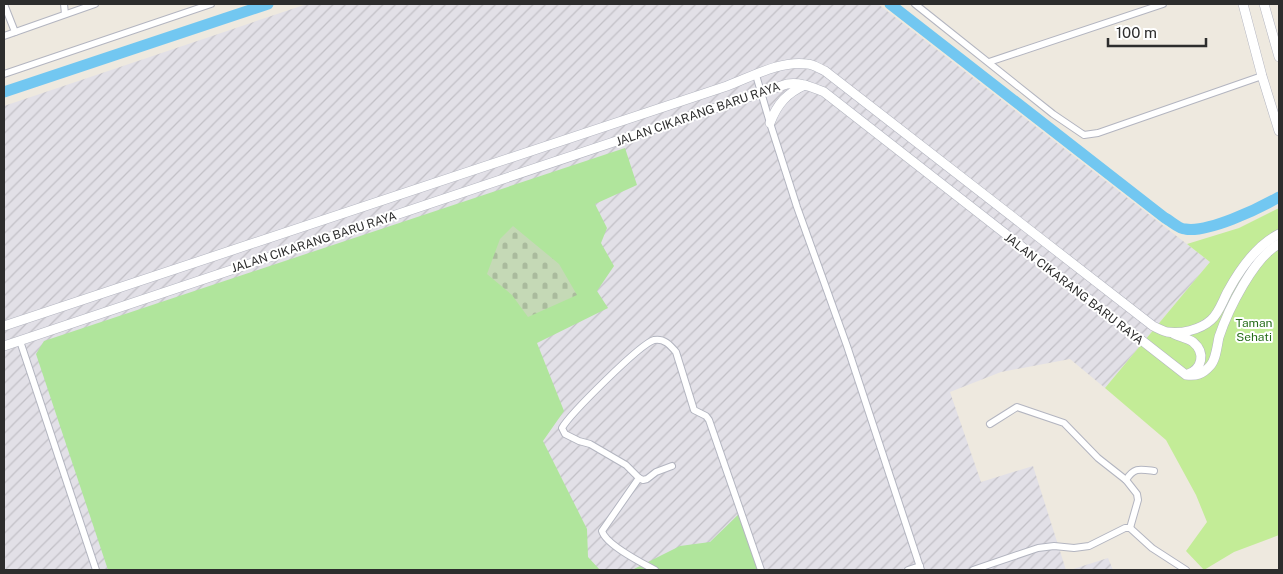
<svg xmlns="http://www.w3.org/2000/svg" width="1283" height="574" font-family="'Public Sans',sans-serif">
<style>
.industrial{fill:url(#industrial-furrows)}
.grass{fill:#b0e59c}
.cemetery{fill:url(#cemetery-stones)}
.pitch{fill:#c3ec97}
.lines{fill:none;stroke-linecap:round;stroke-linejoin:round}
.river{stroke:#72c7f1;stroke-width:11}
.street-casing{stroke:#b3b5c0;stroke-width:8}
.secondary-casing{stroke:#b3b5c0;stroke-width:10}
.street{stroke:#fff;stroke-width:6}
.secondary{stroke:#fff;stroke-width:9}
.labels{text-anchor:middle;dominant-baseline:central;stroke-width:4;stroke-linejoin:round;paint-order:stroke}
.street-label{font-size:12px;fill:#2d2d2d;stroke:#fff}
.park-label{font-size:12px;fill:#266d1a;stroke:#fff}
</style>
<defs>
<pattern id="industrial-furrows" width="10" height="10" patternUnits="userSpaceOnUse" patternTransform="scale(1.25)"><rect width="10" height="10" fill="#e2e0e7"/><path d="M-1 1l2-2M0 10L10 0M9 11l2-2" fill="none" stroke="#c2c0c6"/></pattern>
<pattern id="cemetery-stones" width="16" height="16" patternUnits="userSpaceOnUse" patternTransform="scale(1.25)"><rect width="16" height="16" fill="#c5d9b6"/><path d="M2 7V4a2 2 0 0 1 4 0v3zM10 15v-3a2 2 0 0 1 4 0v3z" fill="#aabb9d"/></pattern>
</defs>
<rect width="100%" height="100%" fill="#eee9df"/>
<g class="industrial">
<path d="M 307,4 L 878,4 L 1210,262 L 1105,388 L 1070,359 L 1001,372 L 950,392 L 981,482 L 1033,466 L 1066,570 L 4,570 L 4,106 Z"/>
<path d="M 1108,558 L 1113,570 L 1070,570 Z"/>
</g>
<g class="grass">
<path d="M 625,148 L 637,185 L 595,204 L 607,228 L 601,243 L 614,266 L 597,291 L 608,308 L 537,343 L 564,411 L 543,441 L 587,529 L 588,557 L 600,570 L 108,570 L 36,354 L 44,341 Z"/>
<path d="M 742,511 L 761,570 L 632,570 L 680,546 L 710,542 Z"/>
</g>
<path class="cemetery" d="M 513,226 L 559,264 L 577,295 L 528,317 L 512,295 L 487,274 L 500,239 Z"/>
<path class="pitch" d="M 1279,208 L 1279,535 L 1234,552 L 1204,570 L 1186,551 L 1207,522 L 1196,495 L 1166,440 L 1105,388 L 1210,262 L 1187,244 L 1239,228 Z"/>
<g class="lines">
<g class="river">
<path d="M 890,4 L 1165,218 C 1171,221 1179,229 1185,229 C 1208,233 1258,209 1279,197"/>
<path d="M 4,92 L 268,4"/>
</g>
<defs>
<g id="street">
<path d="M 4,4 L 15,32"/>
<path d="M 64,4 L 65,14"/>
<path d="M 915,4 L 1053,114 L 1084,135 L 1098,133 L 1262,76"/>
<path d="M 4,36 L 95,4"/>
<path d="M 989,62 L 1163,4"/>
<path d="M 4,74 L 211,4"/>
<path d="M 756,75 L 770,123 L 797,207 L 847,346 L 921,570"/>
<path d="M 20,341 L 96,570"/>
<path d="M 990,424 L 1017,407 L 1064,423 L 1098,458 L 1126,480 L 1137,494 L 1138,500 L 1130,528"/>
<path d="M 639,478 L 643,480 L 647,479 L 656,472 L 672,466"/>
<path d="M 1126,480 C 1134,467 1140,469 1154,471"/>
<path d="M 655,570 C 642,563 606,545 602,531 L 639,478 L 626,465 L 590,444 L 579,441 L 565,434 L 562,428 C 570,414 640,344 654,340 C 664,338 670,345 676,352 L 694,410 L 706,416 L 709,420 L 761,570"/>
<path d="M 908,570 L 920,566"/>
<path d="M 973,570 L 1038,548 L 1054,546 L 1074,548 L 1089,546 L 1125,528 L 1130,528 L 1152,548 L 1186,570"/>
</g>
<g id="secondary">
<path d="M 1243,4 L 1262,76 L 1279,131"/>
<path d="M 1264,4 L 1279,57"/>
<path d="M 770,123 C 777,104 787,93 805,85"/>
<path d="M 4,326 L 727,86 C 751,77 781,60 807,64 C 813,64 820,69 825,71 L 1153,326 C 1157,328 1163,331 1167,332 C 1181,334 1200,330 1211,320 C 1219,313 1223,300 1228,291 C 1240,269 1257,245 1279,234"/>
<path d="M 1174,334 C 1180,337 1188,338 1193,342 C 1206,353 1202,369 1188,374"/>
<path d="M 4,346 L 787,84 C 801,82 811,87 824,92 L 1186,375 C 1196,376 1202,375 1210,366 C 1216,360 1217,346 1219,337 C 1228,310 1254,257 1279,244"/>
</g>
</defs>
<use href="#street" class="street-casing"/>
<use href="#secondary" class="secondary-casing"/>
<use href="#street" class="street"/>
<use href="#secondary" class="secondary"/>
</g>
<g class="labels">
<g class="street-label">
<text transform="translate(698 114) rotate(-19)">JALAN CIKARANG BARU RAYA</text>
<text transform="translate(314 242) rotate(-18)">JALAN CIKARANG BARU RAYA</text>
<text transform="translate(1074 289) rotate(38)">JALAN CIKARANG BARU RAYA</text>
</g>
<g class="park-label">
<text x="1254" y="323">Taman<tspan x="1254" dy="14">Sehati</tspan></text>
</g>
</g>
<rect width="1283" height="574" fill="none" stroke="#2d2d2d" stroke-width="10"/>
<path d="M1108 38v8h98v-8" fill="none" stroke="#2d2d2d" stroke-width="2.5"/>
<text x="1116" y="38" font-size="15" fill="#2d2d2d" stroke="#ffffff" stroke-width="4" paint-order="stroke">100 m</text>
</svg>
